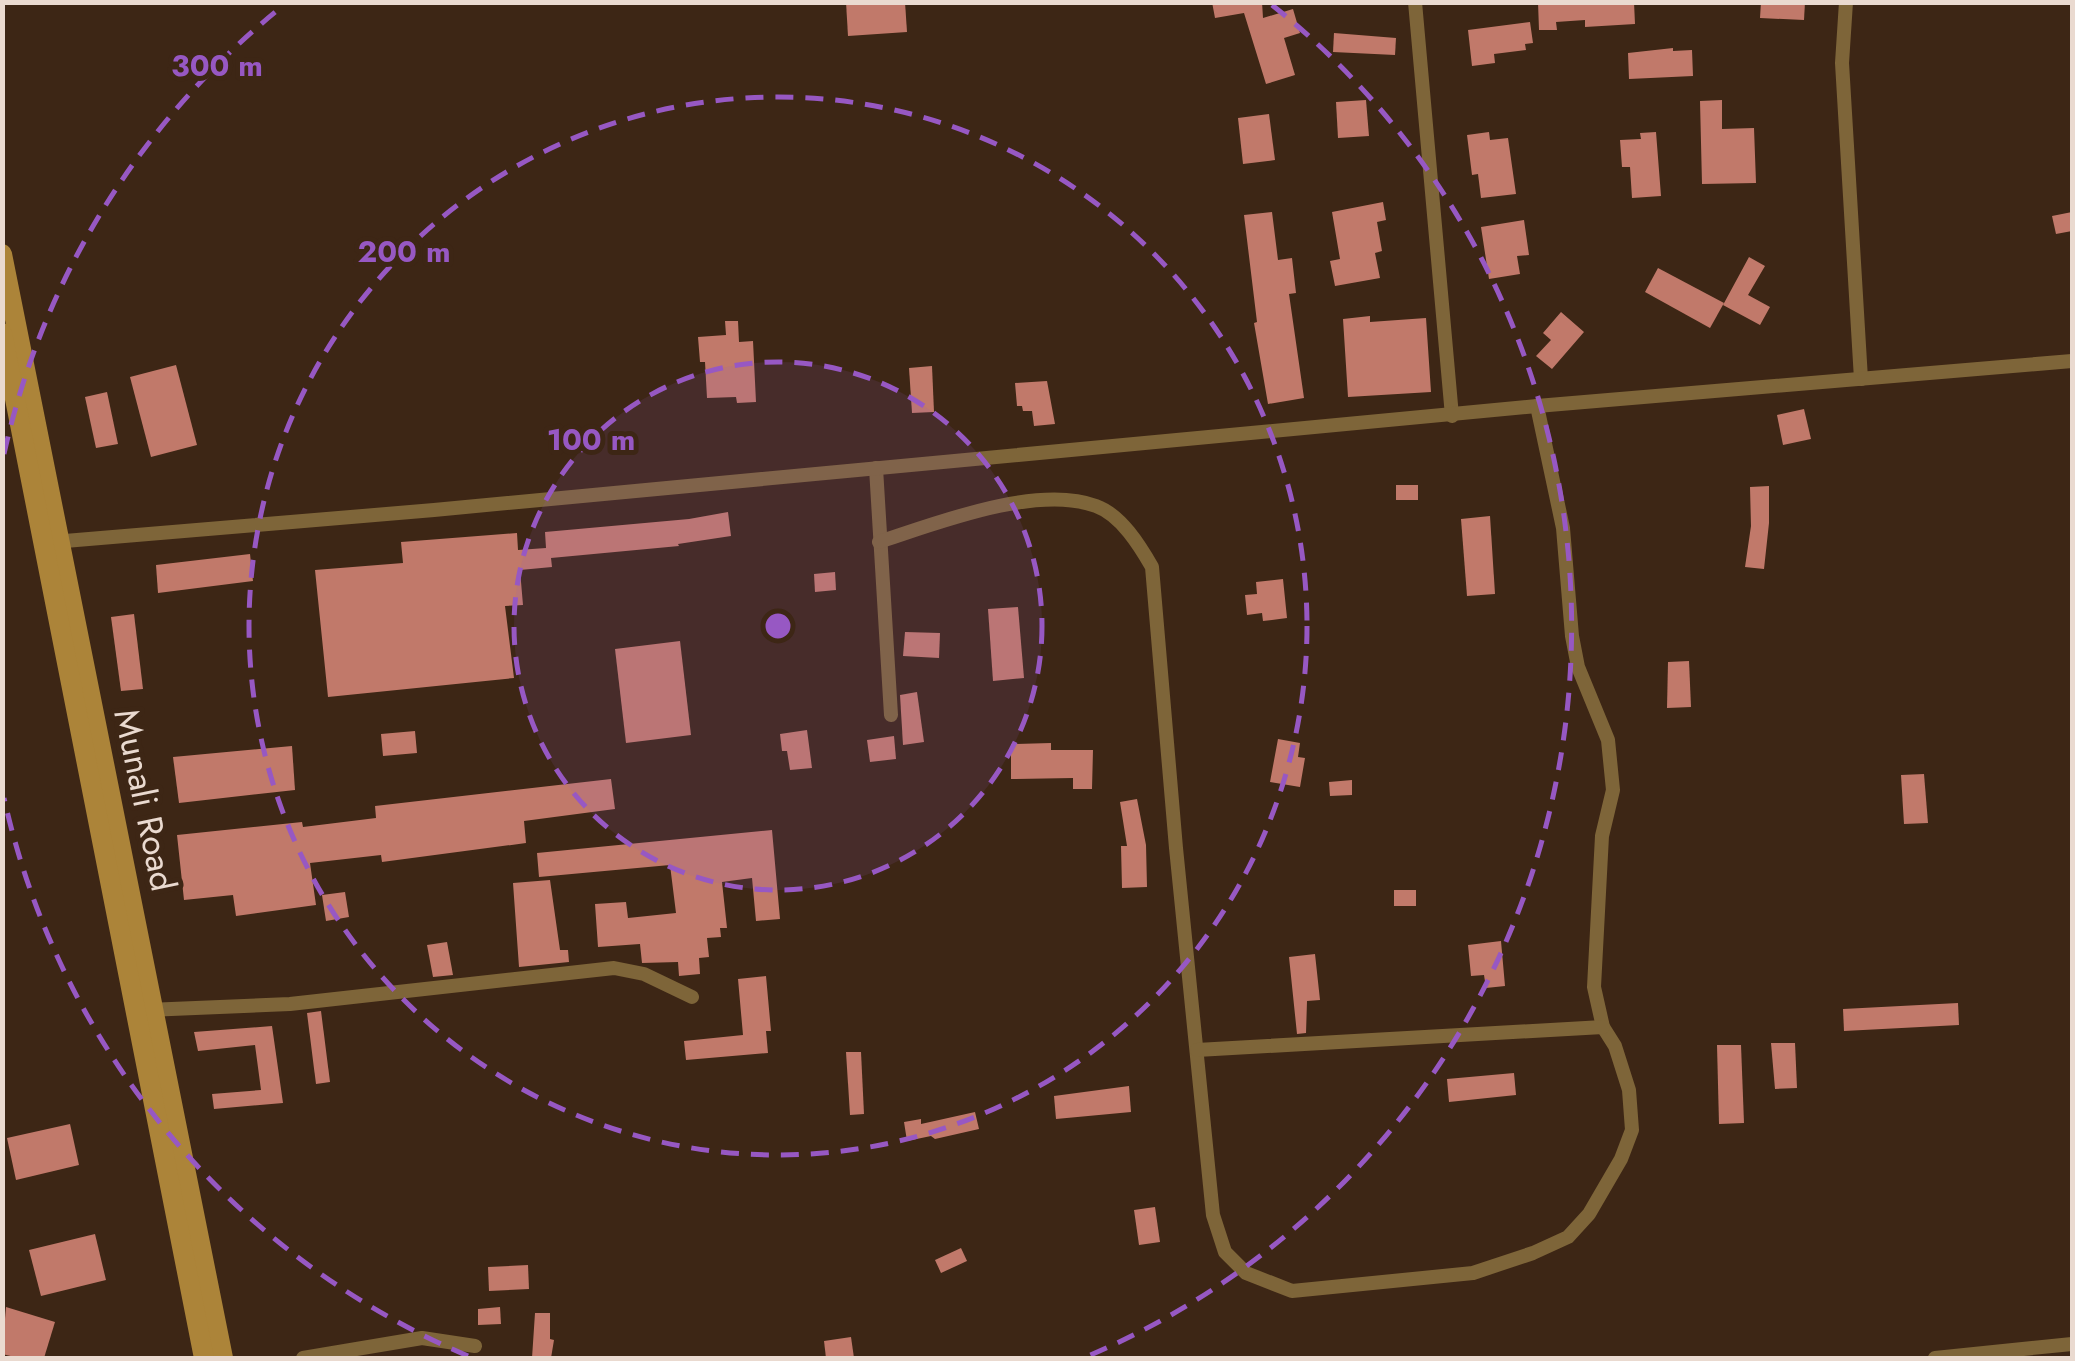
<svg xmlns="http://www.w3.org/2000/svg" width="2075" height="1361" font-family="Jost,sans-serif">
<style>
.building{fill:#c1796a}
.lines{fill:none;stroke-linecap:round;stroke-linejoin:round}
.street{stroke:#7e6539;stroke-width:14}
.secondary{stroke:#ac8439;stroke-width:20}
.ring{fill:none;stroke:#9758c3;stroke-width:5;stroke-dasharray:18 12}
.labels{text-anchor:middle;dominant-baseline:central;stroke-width:10;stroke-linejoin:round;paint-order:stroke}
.street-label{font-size:35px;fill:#eadad0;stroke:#3d2615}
.centre{fill:#9758c3;stroke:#3d2615;stroke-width:5}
.ring-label{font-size:30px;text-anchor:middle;font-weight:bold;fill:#9758c3;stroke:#3d2615;stroke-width:10;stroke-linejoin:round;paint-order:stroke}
</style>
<rect width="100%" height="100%" fill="#3d2615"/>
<g class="building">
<path d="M 846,2 L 905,2 L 907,32 L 848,36 Z"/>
<path d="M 1212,2 L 1262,2 L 1263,18 L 1293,9 L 1300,33 L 1284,38 L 1295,75 L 1266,84 L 1244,13 L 1215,18 Z"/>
<path d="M 1538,2 L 1634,2 L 1635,24 L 1585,27 L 1585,20 L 1556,22 L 1557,30 L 1539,30 Z"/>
<path d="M 1761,2 L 1805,2 L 1804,20 L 1760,18 Z"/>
<path d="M 1530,22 L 1533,43 L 1525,44 L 1526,50 L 1494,54 L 1495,63 L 1472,66 L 1468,30 Z"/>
<path d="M 1334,33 L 1396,38 L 1395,55 L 1333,52 Z"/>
<path d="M 1673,48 L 1673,51 L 1692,50 L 1693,76 L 1629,79 L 1628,53 Z"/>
<path d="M 1366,100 L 1369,136 L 1338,138 L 1336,102 Z"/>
<path d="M 1722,100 L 1722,129 L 1754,128 L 1756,183 L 1702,184 L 1700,101 Z"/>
<path d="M 1269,114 L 1275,160 L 1243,164 L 1238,118 Z"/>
<path d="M 1489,132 L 1490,140 L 1508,138 L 1516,194 L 1481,198 L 1478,174 L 1472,175 L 1467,135 Z"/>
<path d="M 1656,132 L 1661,196 L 1632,198 L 1630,167 L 1622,167 L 1620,140 L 1641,139 L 1640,133 Z"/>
<path d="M 1383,202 L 1386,220 L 1377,222 L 1382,251 L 1375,253 L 1380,278 L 1335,286 L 1330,261 L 1340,259 L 1332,212 Z"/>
<path d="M 1272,212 L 1278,260 L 1292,258 L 1296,293 L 1289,294 L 1304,398 L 1268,404 L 1254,323 L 1257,322 L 1244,215 Z"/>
<path d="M 2072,212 L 2072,231 L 2056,234 L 2052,216 Z"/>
<path d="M 1524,220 L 1529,255 L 1517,256 L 1520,274 L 1489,279 L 1481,227 Z"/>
<path d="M 1749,257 L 1765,266 L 1748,295 L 1770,307 L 1760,325 L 1723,305 Z"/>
<path d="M 1658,268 L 1724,303 L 1710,328 L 1645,292 Z"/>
<path d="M 1561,312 L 1584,332 L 1552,369 L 1536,356 L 1551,340 L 1543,333 Z"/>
<path d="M 1370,316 L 1370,322 L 1426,318 L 1431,392 L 1348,397 L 1343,319 Z"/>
<path d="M 725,321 L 738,321 L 739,342 L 753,341 L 756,402 L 737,403 L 736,397 L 707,398 L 705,362 L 700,362 L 698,337 L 726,335 Z"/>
<path d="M 176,365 L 197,445 L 151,457 L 130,377 Z"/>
<path d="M 932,366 L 934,412 L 912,413 L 909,368 Z"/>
<path d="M 1047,381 L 1055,424 L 1034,426 L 1032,411 L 1023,411 L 1022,406 L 1017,406 L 1015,383 Z"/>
<path d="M 107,392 L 118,444 L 96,448 L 85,397 Z"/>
<path d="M 1804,409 L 1811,439 L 1783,445 L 1777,415 Z"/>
<rect x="1396" y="485" width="22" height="15"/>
<path d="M 1769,486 L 1769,523 L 1764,569 L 1745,567 L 1751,526 L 1750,487 Z"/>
<path d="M 728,512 L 731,536 L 678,544 L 679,546 L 551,558 L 552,567 L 520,570 L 523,605 L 505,606 L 514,678 L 328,697 L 315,570 L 403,563 L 401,542 L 517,533 L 518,550 L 546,548 L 545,532 L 689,519 Z"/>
<path d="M 1490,516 L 1495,594 L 1467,596 L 1461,519 Z"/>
<path d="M 250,554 L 253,581 L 158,593 L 156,565 Z"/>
<path d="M 835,572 L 836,590 L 815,592 L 814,574 Z"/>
<path d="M 1283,579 L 1287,618 L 1263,621 L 1262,613 L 1247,615 L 1245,595 L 1257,594 L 1256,582 Z"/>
<path d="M 1018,607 L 1024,678 L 993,681 L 988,609 Z"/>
<path d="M 134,614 L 143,689 L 121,691 L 111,617 Z"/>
<path d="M 905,632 L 940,633 L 939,658 L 903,656 Z"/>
<path d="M 680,641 L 691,735 L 626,743 L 615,649 Z"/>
<path d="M 1689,661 L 1691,707 L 1667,708 L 1668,662 Z"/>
<path d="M 917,692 L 924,742 L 903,745 L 900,695 Z"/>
<path d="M 807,730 L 812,768 L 790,770 L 787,751 L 782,751 L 780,734 Z"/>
<path d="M 415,731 L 417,753 L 383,756 L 381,734 Z"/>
<path d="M 894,736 L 896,759 L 870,762 L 867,740 Z"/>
<path d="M 1278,739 L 1300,743 L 1298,757 L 1305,758 L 1300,787 L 1270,782 Z"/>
<path d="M 1051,743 L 1051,750 L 1093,750 L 1092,789 L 1073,789 L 1073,778 L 1011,779 L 1011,744 Z"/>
<path d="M 292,746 L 295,790 L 179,803 L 173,757 Z"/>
<path d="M 1924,774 L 1928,823 L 1904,824 L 1901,775 Z"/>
<path d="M 611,779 L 615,809 L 524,821 L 526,843 L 382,862 L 381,855 L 310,863 L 316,905 L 236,916 L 233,895 L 184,900 L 177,835 L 302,822 L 303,827 L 376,818 L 375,806 Z"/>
<path d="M 1352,780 L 1352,795 L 1330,796 L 1329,782 Z"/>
<path d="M 1137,799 L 1146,845 L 1147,887 L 1122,888 L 1121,846 L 1127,846 L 1120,802 Z"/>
<path d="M 772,830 L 780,919 L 756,921 L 752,878 L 722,882 L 727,928 L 720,928 L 721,937 L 707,938 L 709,957 L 699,958 L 700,974 L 679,976 L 678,962 L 642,963 L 640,944 L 598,947 L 595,904 L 626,902 L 628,918 L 676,913 L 670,865 L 539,877 L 537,853 Z"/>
<path d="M 550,880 L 560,950 L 568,950 L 569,962 L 519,967 L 513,883 Z"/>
<rect x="1394" y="890" width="22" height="16"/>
<path d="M 345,892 L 349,917 L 326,921 L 322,895 Z"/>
<path d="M 1501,941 L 1505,986 L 1486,988 L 1484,975 L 1471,976 L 1468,945 Z"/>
<path d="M 447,942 L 453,975 L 433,977 L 427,945 Z"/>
<path d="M 1315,954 L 1320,1000 L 1307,1001 L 1306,1033 L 1297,1034 L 1289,957 Z"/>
<path d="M 766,976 L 771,1031 L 766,1031 L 768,1053 L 686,1060 L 684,1041 L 743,1035 L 738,979 Z"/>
<path d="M 1958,1003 L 1959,1025 L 1844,1031 L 1843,1009 Z"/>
<path d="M 321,1011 L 330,1082 L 316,1084 L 307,1013 Z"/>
<path d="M 272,1026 L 283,1103 L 214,1109 L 212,1094 L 261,1090 L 255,1045 L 198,1051 L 194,1032 Z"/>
<path d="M 1771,1043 L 1795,1043 L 1797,1088 L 1775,1089 Z"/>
<path d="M 1717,1045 L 1741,1045 L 1744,1123 L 1719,1124 Z"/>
<path d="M 846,1052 L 861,1052 L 864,1114 L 850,1115 Z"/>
<path d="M 1514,1073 L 1516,1095 L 1449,1102 L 1447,1079 Z"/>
<path d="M 1129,1086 L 1131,1112 L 1056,1119 L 1054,1096 Z"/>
<path d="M 975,1112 L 979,1129 L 935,1139 L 931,1136 L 907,1141 L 904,1122 L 921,1119 L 921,1124 Z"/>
<path d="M 70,1124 L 79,1165 L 16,1180 L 7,1138 Z"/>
<path d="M 1155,1207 L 1160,1242 L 1139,1245 L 1134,1210 Z"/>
<path d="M 95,1234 L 106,1280 L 41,1296 L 29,1250 Z"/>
<path d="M 961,1248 L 967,1261 L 941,1273 L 935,1260 Z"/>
<path d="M 528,1265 L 529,1289 L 489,1291 L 488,1267 Z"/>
<path d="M 6,1307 L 55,1322 L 44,1358 L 19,1358 L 2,1354 Z"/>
<path d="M 500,1307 L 501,1324 L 478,1325 L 478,1309 Z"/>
<path d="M 535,1313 L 550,1313 L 550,1339 L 554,1340 L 551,1358 L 532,1358 Z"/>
<path d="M 851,1337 L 854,1358 L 826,1358 L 824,1341 Z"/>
</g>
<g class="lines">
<g class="street">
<path d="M 1415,2 L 1452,416"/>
<path d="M 1846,2 L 1842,63 L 1861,379"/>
<path d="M 876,468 L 891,715"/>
<path d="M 53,542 L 434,510 L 1537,406 L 2072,361"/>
<path d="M 879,542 C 937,523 1037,484 1096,506 C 1121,515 1140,546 1152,567 L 1176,848 L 1213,1215 L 1225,1252 L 1246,1273 L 1292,1291 L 1473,1273 L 1533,1253 L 1568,1237 L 1589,1214 L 1621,1159 L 1632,1130 L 1629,1090 L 1615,1046 L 1603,1027 L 1594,987 L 1602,836 L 1613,790 L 1608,740 L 1578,667 L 1572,636 L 1563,528 L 1537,406"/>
<path d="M 147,1010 L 290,1004 L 614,968 L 644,974 L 692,997"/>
<path d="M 1197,1050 L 1603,1027"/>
<path d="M 303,1358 L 422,1338 L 475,1346"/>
<path d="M 1935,1358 L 2072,1344"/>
</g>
<g class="secondary">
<path d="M 2,254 L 223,1358"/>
<path d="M 2,333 L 204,1358"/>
</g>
</g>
<circle cx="778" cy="626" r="264" fill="#9758c3" fill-opacity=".12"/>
<g class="ring">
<circle cx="778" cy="626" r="264"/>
<circle cx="778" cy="626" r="529"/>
<path d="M468 1356A793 793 0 0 1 4 798M4 454A793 793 0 0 1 284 5M1272 5A793 793 0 0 1 1088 1356"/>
</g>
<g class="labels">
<g class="street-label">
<text transform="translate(145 800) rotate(78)">Munali Road</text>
</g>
</g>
<circle cx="778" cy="626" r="15" class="centre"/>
<g class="ring-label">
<text x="217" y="76">300 m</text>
<text x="404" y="262">200 m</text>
<text x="591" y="450">100 m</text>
</g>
<rect width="2075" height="1361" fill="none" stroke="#eadad0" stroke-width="10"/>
</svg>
